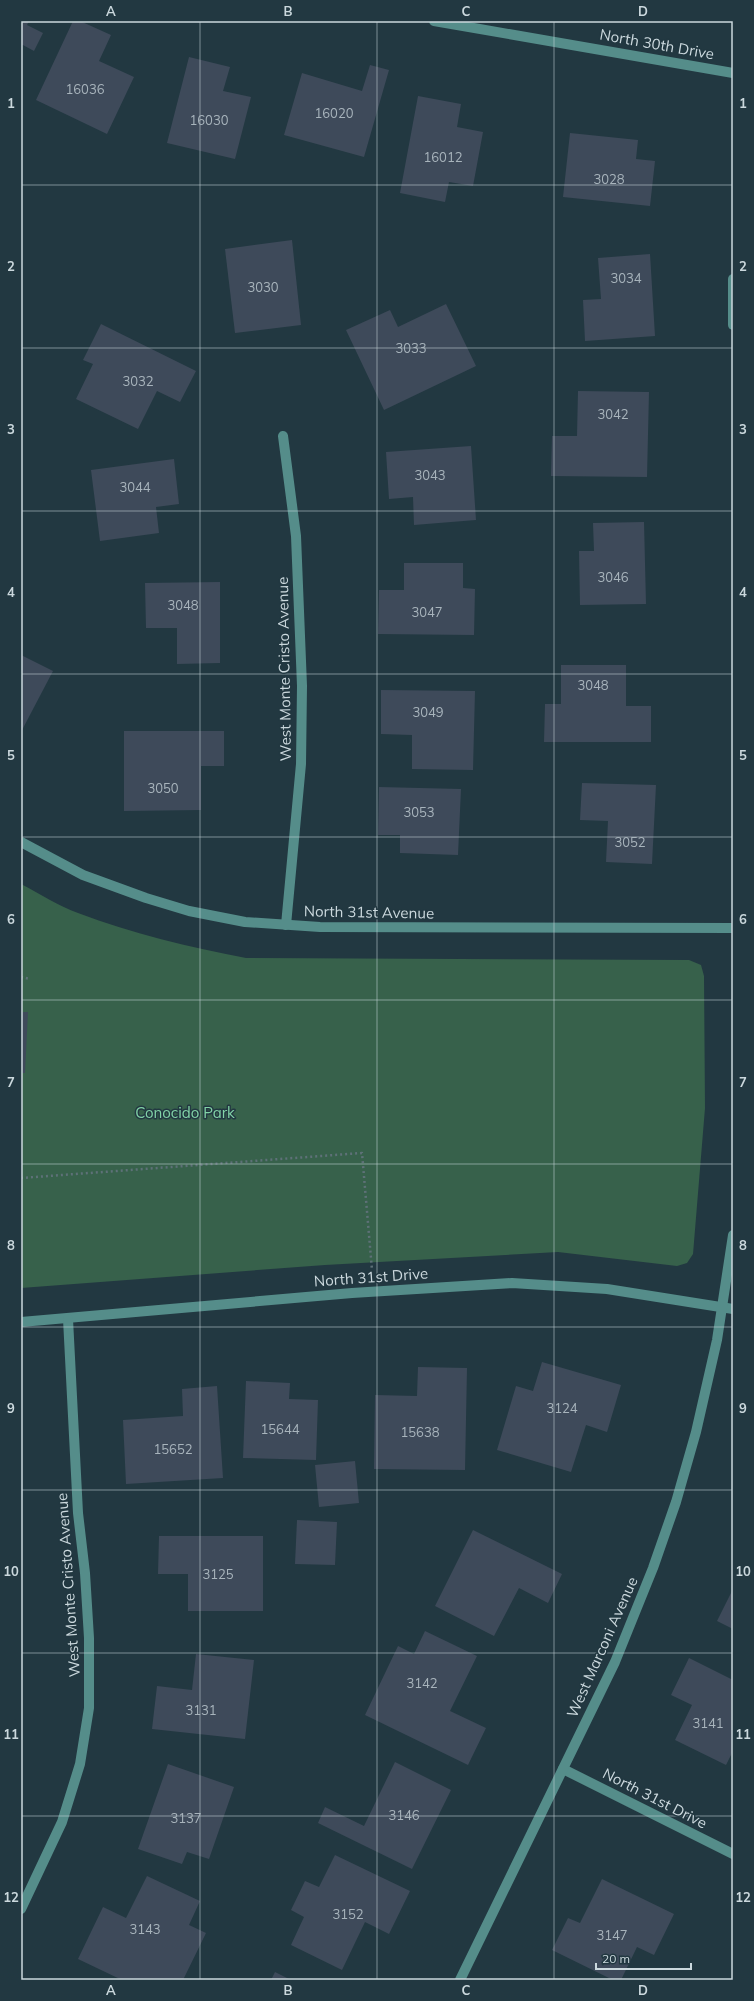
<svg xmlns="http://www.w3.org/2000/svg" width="754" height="2001" font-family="Mulish,sans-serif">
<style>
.green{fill:#37614b}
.building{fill:#3e4a5a}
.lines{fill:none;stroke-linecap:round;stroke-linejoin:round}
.path{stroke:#5e7178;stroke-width:2.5;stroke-dasharray:2 3;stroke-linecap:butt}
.minor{stroke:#558d8a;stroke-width:10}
.grid{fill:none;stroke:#cbd8dd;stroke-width:1;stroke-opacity:0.55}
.labels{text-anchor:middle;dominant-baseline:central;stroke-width:3;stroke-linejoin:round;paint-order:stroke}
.number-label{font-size:13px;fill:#a8b4bc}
.street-label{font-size:15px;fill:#cbd8dd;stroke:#223841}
.park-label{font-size:15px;fill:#82d3a7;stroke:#223841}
.neatline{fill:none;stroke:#cbd8dd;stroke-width:1.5}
.grid-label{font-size:13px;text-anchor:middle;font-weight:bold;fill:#cbd8dd}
</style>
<rect width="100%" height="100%" fill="#223841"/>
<path class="green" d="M 21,884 C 40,894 59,906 78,913 C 133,934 189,947 246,958 L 689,960 L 701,965 L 704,976 L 705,1108 L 693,1254 L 687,1263 L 677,1266 L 558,1252 L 325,1265 L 21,1288 Z"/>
<g class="building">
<path d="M 21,21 L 29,21 L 27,25 L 43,33 L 34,51 L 21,44 Z"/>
<path d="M 73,21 L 80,21 L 111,35 L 99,61 L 134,77 L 107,134 L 36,100 Z"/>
<path d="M 189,57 L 230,67 L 223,91 L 251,97 L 235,159 L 167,143 Z"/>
<path d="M 370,65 L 389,70 L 364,157 L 284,135 L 302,73 L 362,91 Z"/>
<path d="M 418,96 L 461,104 L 457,127 L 483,132 L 473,186 L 449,182 L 445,202 L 400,193 Z"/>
<path d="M 570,133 L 638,140 L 636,159 L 655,161 L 650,206 L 563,197 Z"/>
<path d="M 292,240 L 301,325 L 235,333 L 225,249 Z"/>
<path d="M 650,254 L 655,336 L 585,341 L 583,300 L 601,299 L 598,258 Z"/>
<path d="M 446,304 L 476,366 L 384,410 L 346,330 L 390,310 L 398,327 Z"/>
<path d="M 101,324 L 196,371 L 180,402 L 157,391 L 138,429 L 76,399 L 93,364 L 83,360 Z"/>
<path d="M 578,391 L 649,392 L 647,477 L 551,476 L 552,436 L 577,436 Z"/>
<path d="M 471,446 L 476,520 L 414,525 L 413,497 L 389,499 L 386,452 Z"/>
<path d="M 174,459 L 179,504 L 156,507 L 159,533 L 100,541 L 91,470 Z"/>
<path d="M 644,522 L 646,604 L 580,605 L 579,551 L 594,551 L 593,523 Z"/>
<path d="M 404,563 L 463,563 L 463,588 L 475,589 L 474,635 L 378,634 L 379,590 L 404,590 Z"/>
<path d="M 220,582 L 220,663 L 177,664 L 177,628 L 146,628 L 145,583 Z"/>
<path d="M 21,655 L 53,671 L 21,732 Z"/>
<path d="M 561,665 L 626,665 L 626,706 L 651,706 L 651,742 L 544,742 L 545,704 L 561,704 Z"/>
<path d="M 381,690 L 475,691 L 473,770 L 412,769 L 412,735 L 381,734 Z"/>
<path d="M 124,731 L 224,731 L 224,766 L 201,766 L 201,810 L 124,811 Z"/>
<path d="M 582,783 L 656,785 L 652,864 L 606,862 L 608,821 L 580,820 Z"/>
<path d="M 379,787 L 461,789 L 458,855 L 400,853 L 400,835 L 378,835 Z"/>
<path d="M 21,1012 L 28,1012 L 25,1073 L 21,1073 Z"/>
<path d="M 542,1362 L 621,1385 L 607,1432 L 586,1425 L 571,1472 L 497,1450 L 516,1386 L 533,1391 Z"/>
<path d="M 418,1367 L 467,1368 L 465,1470 L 374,1469 L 375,1395 L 417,1396 Z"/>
<path d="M 246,1381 L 290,1383 L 289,1399 L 318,1400 L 316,1460 L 243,1458 Z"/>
<path d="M 217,1386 L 223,1478 L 126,1484 L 123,1420 L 183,1416 L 182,1389 Z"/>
<path d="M 355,1461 L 359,1503 L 319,1507 L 315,1465 Z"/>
<path d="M 297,1520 L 337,1522 L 335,1565 L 295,1564 Z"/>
<path d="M 473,1530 L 562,1574 L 548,1603 L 519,1588 L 494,1636 L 435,1606 Z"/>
<path d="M 159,1536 L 263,1536 L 263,1611 L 188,1611 L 188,1574 L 158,1574 Z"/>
<path d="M 733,1589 L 733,1629 L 717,1621 Z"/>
<path d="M 425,1631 L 477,1656 L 450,1711 L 486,1728 L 468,1765 L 365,1715 L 398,1646 L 414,1654 Z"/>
<path d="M 196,1654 L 254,1660 L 245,1739 L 152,1729 L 157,1686 L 192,1690 Z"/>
<path d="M 689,1658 L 733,1680 L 733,1751 L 726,1765 L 675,1740 L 692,1705 L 671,1695 Z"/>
<path d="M 395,1762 L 451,1790 L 412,1869 L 318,1823 L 325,1807 L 364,1826 Z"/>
<path d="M 168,1764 L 234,1787 L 209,1859 L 187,1852 L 182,1864 L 138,1849 Z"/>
<path d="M 335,1855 L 410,1891 L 389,1934 L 365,1922 L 342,1970 L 291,1945 L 304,1917 L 291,1910 L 305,1881 L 319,1887 Z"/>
<path d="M 147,1876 L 200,1901 L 189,1925 L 206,1933 L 183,1980 L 122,1980 L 78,1959 L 103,1907 L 126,1918 Z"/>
<path d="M 602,1879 L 674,1914 L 654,1955 L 637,1947 L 621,1980 L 613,1980 L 552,1950 L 568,1918 L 580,1923 Z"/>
<path d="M 275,1972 L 291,1980 L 271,1980 Z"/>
</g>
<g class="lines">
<g class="path">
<path d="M 21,977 L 30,979"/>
<path d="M 21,1178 L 362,1153 L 372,1270"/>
</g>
<g class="minor">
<path d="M 434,21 L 733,73"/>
<path d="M 733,279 L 733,325"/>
<path d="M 283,436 L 296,536 L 302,686 L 301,764 L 286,925"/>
<path d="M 21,842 L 83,875 L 146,898 L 189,911 L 245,922 L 320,927 L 733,928"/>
<path d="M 21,1322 L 352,1293 L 512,1283 L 607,1289 L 733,1309"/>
<path d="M 563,1769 L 733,1854"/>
<path d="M 21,1909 L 62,1822 L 80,1764 L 89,1708 L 89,1638 L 85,1573 L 78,1513 L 68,1319"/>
<path d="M 460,1980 L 615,1662 L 653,1568 L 676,1502 L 696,1432 L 717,1340 L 733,1235"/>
</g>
</g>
<path class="grid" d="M 200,21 L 200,1980M 377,21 L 377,1980M 554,21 L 554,1980M 21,185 L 733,185M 21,348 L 733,348M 21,511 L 733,511M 21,674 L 733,674M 21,837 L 733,837M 21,1000 L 733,1000M 21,1164 L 733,1164M 21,1327 L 733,1327M 21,1490 L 733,1490M 21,1653 L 733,1653M 21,1816 L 733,1816"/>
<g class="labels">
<g class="number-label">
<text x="85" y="89">16036</text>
<text x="334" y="113">16020</text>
<text x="209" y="120">16030</text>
<text x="443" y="157">16012</text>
<text x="609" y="179">3028</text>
<text x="626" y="278">3034</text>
<text x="263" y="287">3030</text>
<text x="411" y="348">3033</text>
<text x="138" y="381">3032</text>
<text x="613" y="414">3042</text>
<text x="430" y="475">3043</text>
<text x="135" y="487">3044</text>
<text x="613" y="577">3046</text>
<text x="183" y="605">3048</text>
<text x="427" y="612">3047</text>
<text x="593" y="685">3048</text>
<text x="428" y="712">3049</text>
<text x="163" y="788">3050</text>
<text x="419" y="812">3053</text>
<text x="630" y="842">3052</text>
<text x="562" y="1408">3124</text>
<text x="280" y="1429">15644</text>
<text x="420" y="1432">15638</text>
<text x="173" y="1449">15652</text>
<text x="218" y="1574">3125</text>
<text x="422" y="1683">3142</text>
<text x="201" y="1710">3131</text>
<text x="708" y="1723">3141</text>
<text x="404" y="1815">3146</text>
<text x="186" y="1818">3137</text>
<text x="348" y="1914">3152</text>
<text x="145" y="1929">3143</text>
<text x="612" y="1935">3147</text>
</g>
<g class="street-label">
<text transform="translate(657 44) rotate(10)">North 30th Drive</text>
<text transform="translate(284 669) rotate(-91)">West Monte Cristo Avenue</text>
<text transform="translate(369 912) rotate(1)">North 31st Avenue</text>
<text transform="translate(371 1277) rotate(-4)">North 31st Drive</text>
<text transform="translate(68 1585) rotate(-94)">West Monte Cristo Avenue</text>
<text transform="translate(602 1647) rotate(-66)">West Marconi Avenue</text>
<text transform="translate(655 1798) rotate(27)">North 31st Drive</text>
</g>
<g class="park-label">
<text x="185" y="1112">Conocido Park</text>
</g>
</g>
<rect width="754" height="2001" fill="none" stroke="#223841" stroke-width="44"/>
<path d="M596 1963v6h95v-6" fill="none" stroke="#cbd8dd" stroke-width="2"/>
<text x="602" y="1963" font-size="12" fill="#cbd8dd" stroke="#223841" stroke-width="3" paint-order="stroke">20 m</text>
<rect x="22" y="22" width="710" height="1957" class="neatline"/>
<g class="grid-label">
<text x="111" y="16">A</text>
<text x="288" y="16">B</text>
<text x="466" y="16">C</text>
<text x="643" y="16">D</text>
<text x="11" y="108">1</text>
<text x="743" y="108">1</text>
<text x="11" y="271">2</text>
<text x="743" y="271">2</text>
<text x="11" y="434">3</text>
<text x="743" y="434">3</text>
<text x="11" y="597">4</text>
<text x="743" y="597">4</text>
<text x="11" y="760">5</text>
<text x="743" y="760">5</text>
<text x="11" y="924">6</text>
<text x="743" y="924">6</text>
<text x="11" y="1087">7</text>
<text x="743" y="1087">7</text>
<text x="11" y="1250">8</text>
<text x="743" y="1250">8</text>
<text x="11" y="1413">9</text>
<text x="743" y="1413">9</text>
<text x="11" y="1576">10</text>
<text x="743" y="1576">10</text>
<text x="11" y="1739">11</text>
<text x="743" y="1739">11</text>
<text x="11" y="1902">12</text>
<text x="743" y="1902">12</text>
<text x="111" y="1995">A</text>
<text x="288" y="1995">B</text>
<text x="466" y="1995">C</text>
<text x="643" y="1995">D</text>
</g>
</svg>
